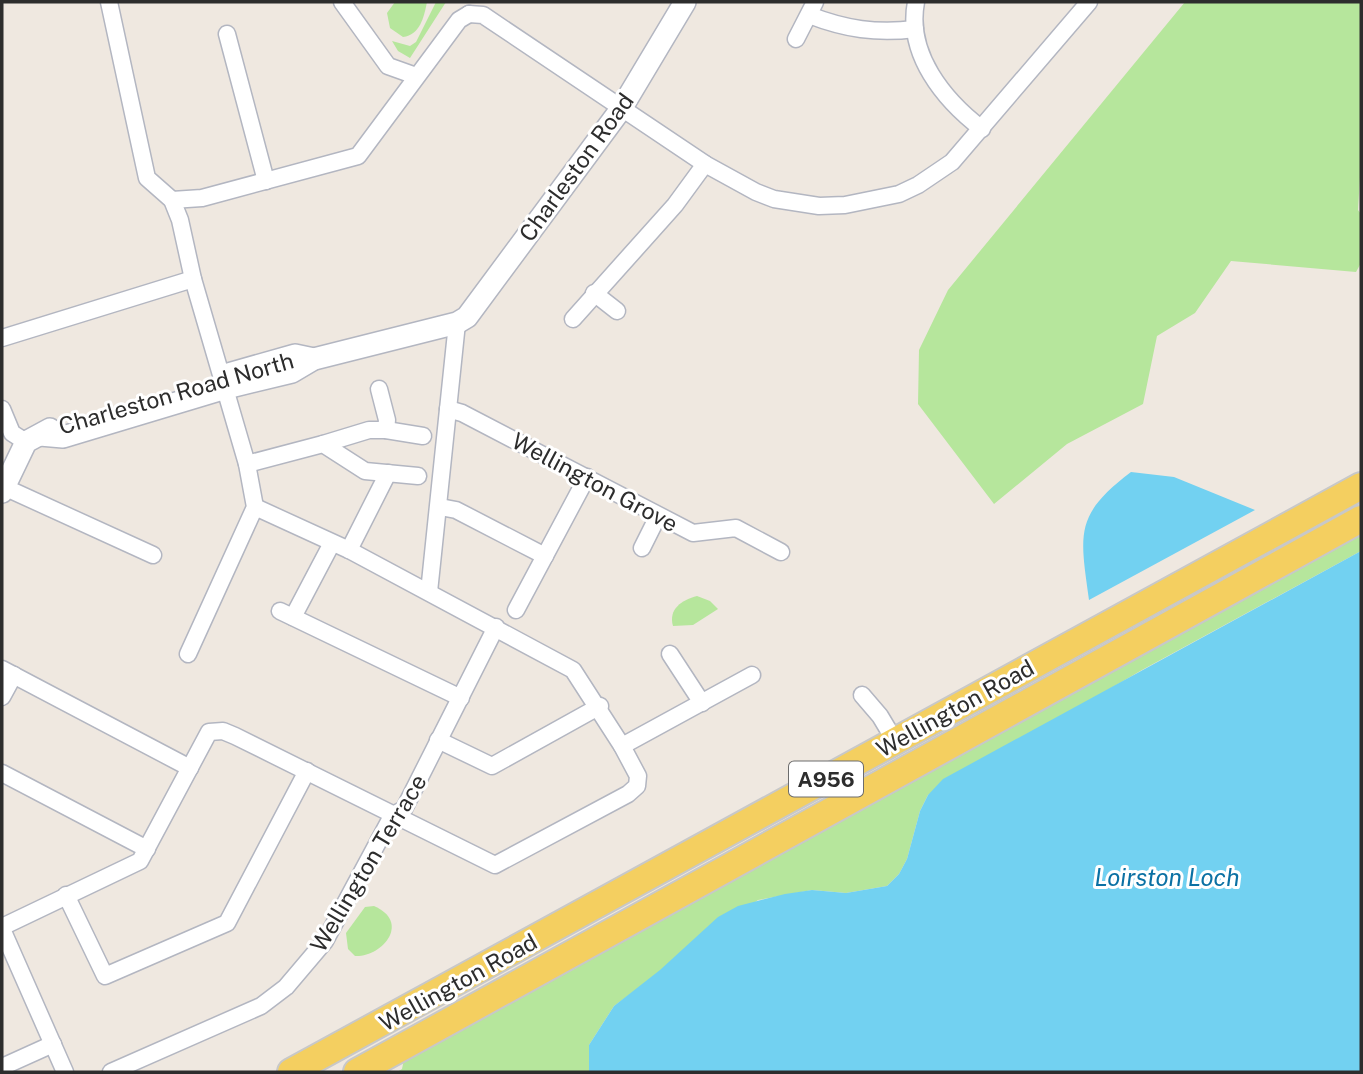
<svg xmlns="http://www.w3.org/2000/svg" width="1363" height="1074" font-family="'Public Sans',sans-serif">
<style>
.green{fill:#b6e69c}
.water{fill:#72d1f1}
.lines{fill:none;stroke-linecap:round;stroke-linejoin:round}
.minor-casing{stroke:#b3b6c1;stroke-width:19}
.tertiary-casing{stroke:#b3b6c1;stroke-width:24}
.primary-casing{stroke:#c8c8c8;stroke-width:30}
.minor{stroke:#fff;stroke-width:16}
.tertiary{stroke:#fff;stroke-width:21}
.primary{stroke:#f4cf60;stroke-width:26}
.labels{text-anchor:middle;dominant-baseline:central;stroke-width:6;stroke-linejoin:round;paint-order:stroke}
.shield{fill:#fff;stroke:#6c6c6c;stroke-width:2}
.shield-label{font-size:21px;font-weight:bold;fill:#2d2d2d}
.street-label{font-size:23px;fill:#2d2d2d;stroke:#fff}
.water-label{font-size:24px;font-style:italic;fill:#0b71a4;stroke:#fff}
</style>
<rect width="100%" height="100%" fill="#efe8e0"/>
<g class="green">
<path d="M 395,2 L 427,2 C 424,17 420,35 403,37 L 390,28 L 387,13 Z"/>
<path d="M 436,2 L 446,2 L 410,58 L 398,51 L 392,41 L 410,46 L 416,42 Z"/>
<path d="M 1185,2 L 1361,2 L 1361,161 L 1358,210 L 1361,214 L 1361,263 L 1356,272 L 1231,261 L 1195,313 L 1157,336 L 1143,404 L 1067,444 L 994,504 L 918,404 L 919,350 L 948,290 Z"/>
<path d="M 1361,533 L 1361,551 L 1142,670 L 928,795 L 920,811 L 907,859 L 899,874 L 887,886 L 846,893 L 812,890 L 758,900 L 614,1006 L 589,1045 L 589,1072 L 397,1072 L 402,1069 L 404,1059 L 576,968 L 575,965 Z"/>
<path d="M 697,596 L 710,601 L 718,609 L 693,625 L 673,626 C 668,609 682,600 697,596 Z"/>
<path d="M 374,906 C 411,922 383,957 355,956 L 348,949 L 346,933 L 365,907 Z"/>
</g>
<g class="water">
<path d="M 1131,472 L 1174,477 L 1255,510 L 1089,600 C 1080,534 1074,515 1131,472 Z"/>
<path d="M 1361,551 L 1361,1072 L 589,1072 L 589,1045 L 614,1006 L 660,970 L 718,917 L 738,906 L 785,894 L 812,890 L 846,893 L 887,886 L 899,874 L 907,859 L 920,811 L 928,795 L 943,779 Z"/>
</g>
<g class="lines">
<defs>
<g id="minor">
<path d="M 109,2 L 147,178 L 172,200 L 180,220 L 193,279 L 247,464 L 255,507 L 188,654"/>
<path d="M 342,2 L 388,66 L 416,76"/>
<path d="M 916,2 C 906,54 944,100 982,129"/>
<path d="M 469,14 L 483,15 L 705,164 L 756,192 L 774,199 L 819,206 L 845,205 L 899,194 L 918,185 L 952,162 L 1089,2"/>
<path d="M 809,15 C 845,29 877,34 915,29"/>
<path d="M 227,34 L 266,181"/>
<path d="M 796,39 L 815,2"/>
<path d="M 172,200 L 202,198 L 358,156 L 459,20 L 469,14"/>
<path d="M 594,293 L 617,311"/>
<path d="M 573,319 L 675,205 L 705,164"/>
<path d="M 2,338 L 193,279"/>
<path d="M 2,409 L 12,433 L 26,442"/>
<path d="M 448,409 L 462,413 L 693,533 L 736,528 L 781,552"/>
<path d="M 386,430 L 423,436"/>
<path d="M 323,444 L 369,430 L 386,430 L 387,420 L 379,389"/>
<path d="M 247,464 L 323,444 L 365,471 L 418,476"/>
<path d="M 4,487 L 153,555"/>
<path d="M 440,507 L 456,510 L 545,556"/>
<path d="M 642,548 L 658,516"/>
<path d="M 349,550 L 388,473"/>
<path d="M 429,592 L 457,323"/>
<path d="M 516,610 L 587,477"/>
<path d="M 280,611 L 461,698"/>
<path d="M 293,617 L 332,543"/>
<path d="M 670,654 L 702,703"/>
<path d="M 2,669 L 190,768"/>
<path d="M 862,695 L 880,716 L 895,741"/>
<path d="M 2,697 L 14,675"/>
<path d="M 438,740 L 492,766 L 600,706"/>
<path d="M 622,746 L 752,675"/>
<path d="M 2,773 L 147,849"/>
<path d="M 66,895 L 105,976 L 227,923 L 307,771"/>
<path d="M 2,927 L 140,861 L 209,732 L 223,731 L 235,736 L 495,865 L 628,794 L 637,786 L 638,776 L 622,746 L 573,670 L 349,550 L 255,507"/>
<path d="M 2,929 L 65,1072"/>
<path d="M 2,1067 L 53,1044"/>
<path d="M 111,1072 L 261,1006 L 286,987 L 325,941 L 392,816 L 404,809 L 496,627"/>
</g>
<g id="tertiary">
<path d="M 228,374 L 295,355 L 314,359"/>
<path d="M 40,435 L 63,437 L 226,388 L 292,372 L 314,359 L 457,323 L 467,317 L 621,109 L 685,2"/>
<path d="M 2,492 L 26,442 L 50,429"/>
</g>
<g id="primary">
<path d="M 291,1072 L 1361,486"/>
<path d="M 357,1072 L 1361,519"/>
</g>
</defs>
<use href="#minor" class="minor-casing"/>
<use href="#tertiary" class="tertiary-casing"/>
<use href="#primary" class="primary-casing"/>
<use href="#minor" class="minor"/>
<use href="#tertiary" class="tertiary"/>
<use href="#primary" class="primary"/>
</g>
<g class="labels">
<rect class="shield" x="789" y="761.5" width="74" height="35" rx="5"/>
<g class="shield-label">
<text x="826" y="779">A956</text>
</g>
<g class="street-label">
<text transform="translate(576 167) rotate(-54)">Charleston Road</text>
<text transform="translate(176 393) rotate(-16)">Charleston Road North</text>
<text transform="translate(595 482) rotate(28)">Wellington Grove</text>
<text transform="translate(955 708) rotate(-29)">Wellington Road</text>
<text transform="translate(368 863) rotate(-59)">Wellington Terrace</text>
<text transform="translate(458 982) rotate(-29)">Wellington Road</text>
</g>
<g class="water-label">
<text x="1167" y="877">Loirston Loch</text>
</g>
</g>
<rect width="1363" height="1074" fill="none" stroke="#2d2d2d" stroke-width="7"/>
</svg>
